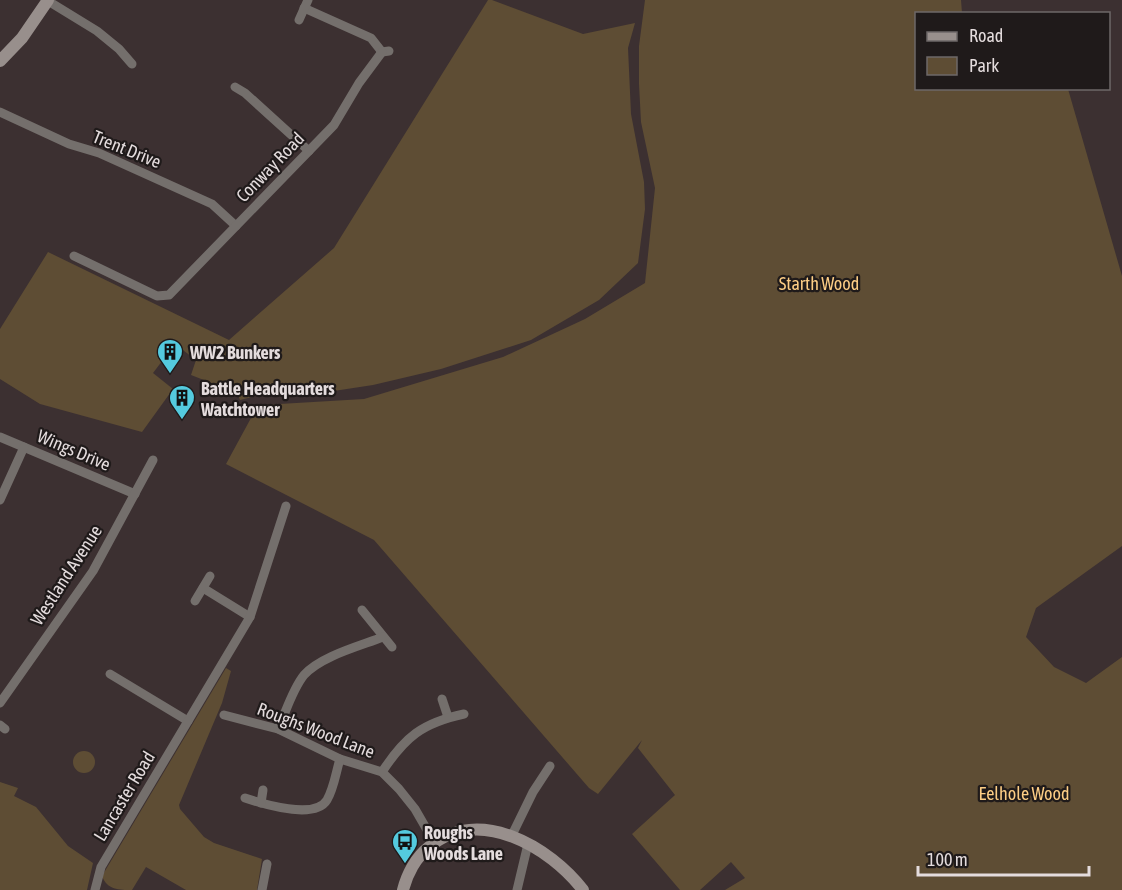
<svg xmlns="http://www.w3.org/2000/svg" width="1122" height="890" font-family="'Asap Condensed',sans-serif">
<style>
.green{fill:#5e4d34}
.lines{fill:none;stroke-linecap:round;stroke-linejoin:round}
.street{stroke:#746f6c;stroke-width:9}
.secondary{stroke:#988f8c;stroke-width:12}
.labels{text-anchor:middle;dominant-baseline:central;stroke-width:4.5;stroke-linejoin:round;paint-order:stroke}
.street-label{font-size:18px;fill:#e4dcdd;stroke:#1f1a1a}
.park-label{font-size:18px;fill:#fccd85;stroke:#1f1a1a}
.poi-label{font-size:18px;font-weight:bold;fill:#e4dcdd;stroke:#1f1a1a;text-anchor:start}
</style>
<rect width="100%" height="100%" fill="#3c3031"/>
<g class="green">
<path d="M 488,0 L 492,0 L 583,34 L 635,23 L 628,48 L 631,114 L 644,182 L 645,209 L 638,263 L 599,300 L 531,340 L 441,369 L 373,385 L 314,394 L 260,395 L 240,400 L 237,393 L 191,375 L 196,360 L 175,344 L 153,373 L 173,389 L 142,432 L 40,404 L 0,379 L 0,329 L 48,252 L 229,340 L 334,248 Z"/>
<path d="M 645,0 L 961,0 L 962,13 L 916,14 L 916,88 L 1068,89 L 1122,276 L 1122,546 L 1036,608 L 1026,637 L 1054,667 L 1086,683 L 1122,657 L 1122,890 L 725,890 L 745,878 L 731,862 L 700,890 L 680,890 L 632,834 L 675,795 L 638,748 L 642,740 L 598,794 L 589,788 L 374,540 L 226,464 L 251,418 L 244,406 L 364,399 L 503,357 L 585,319 L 645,283 L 655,188 L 641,122 L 639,84 L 639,46 Z"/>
<path d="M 226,668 L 231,671 L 222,703 L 179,805 L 180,809 L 204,837 L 214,843 L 262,859 L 257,890 L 186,890 L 146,867 L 132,890 C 119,890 107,890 102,876 Z"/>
<circle cx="84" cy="762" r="11"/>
<path d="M 0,782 L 18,788 L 14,796 L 36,807 L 68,846 L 93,863 L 87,890 L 0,890 Z"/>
</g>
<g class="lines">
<g class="street">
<path d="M 48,1 L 97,31 L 119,49 L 132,64"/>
<path d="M 304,8 L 371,38 L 382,52 L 389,51"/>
<path d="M 299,20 L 308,0"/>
<path d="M 235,87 L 245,93 L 309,151"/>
<path d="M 0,112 L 69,144 L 99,153 L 212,204 L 236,226"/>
<path d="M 74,256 L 157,296 L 169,295 L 334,125 L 359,83 L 382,52"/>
<path d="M 0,437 L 135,494"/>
<path d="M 0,500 L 24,447"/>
<path d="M 203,588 L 250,617"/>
<path d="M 195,601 L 210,576"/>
<path d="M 362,610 L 392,647"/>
<path d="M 110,674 L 188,721"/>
<path d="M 442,699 L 448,717"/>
<path d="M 0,703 L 93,571 L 153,460"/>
<path d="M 224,715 L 278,729 L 340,759 L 382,772 L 399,789 L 415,809 L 434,842"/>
<path d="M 0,725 L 5,729"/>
<path d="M 278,729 C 286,712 292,690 304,675 C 321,656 360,646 383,637"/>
<path d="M 382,772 C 405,737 422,723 464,714"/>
<path d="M 245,798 C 263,804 315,820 327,800 C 334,788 336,772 340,759"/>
<path d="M 261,803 L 263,790"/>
<path d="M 511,837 L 533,792 L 550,766"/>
<path d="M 95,890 L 101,867 L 250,617 L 286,506"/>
<path d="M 262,890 L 267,864"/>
<path d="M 517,890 L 528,844"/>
</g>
<g class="secondary">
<path d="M 0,61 L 22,38 L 48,0"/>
<path d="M 403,890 C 407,874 416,857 429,847 C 479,805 550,847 583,890"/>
</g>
</g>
<defs>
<symbol id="building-pin" viewBox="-11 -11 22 30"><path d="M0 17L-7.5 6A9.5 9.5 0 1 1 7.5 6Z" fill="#54cade" stroke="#1f1a1a"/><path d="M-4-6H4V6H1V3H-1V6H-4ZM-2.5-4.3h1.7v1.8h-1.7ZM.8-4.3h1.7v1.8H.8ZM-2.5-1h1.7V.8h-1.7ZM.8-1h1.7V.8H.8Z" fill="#111"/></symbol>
<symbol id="bus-pin" viewBox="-11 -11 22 30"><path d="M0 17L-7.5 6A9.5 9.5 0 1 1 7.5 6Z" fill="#54cade" stroke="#1f1a1a"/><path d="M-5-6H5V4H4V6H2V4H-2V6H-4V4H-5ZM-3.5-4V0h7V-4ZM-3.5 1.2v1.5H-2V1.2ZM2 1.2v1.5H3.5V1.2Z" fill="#111"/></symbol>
</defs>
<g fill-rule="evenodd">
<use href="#building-pin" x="155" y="337" width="30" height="40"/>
<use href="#building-pin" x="167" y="383" width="30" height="40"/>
<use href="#bus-pin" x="390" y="827" width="30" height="40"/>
</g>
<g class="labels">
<g class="street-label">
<text transform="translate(127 149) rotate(22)">Trent Drive</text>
<text transform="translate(270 167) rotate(-46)">Conway Road</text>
<text transform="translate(74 450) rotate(23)">Wings Drive</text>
<text transform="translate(66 575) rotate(-57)">Westland Avenue</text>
<text transform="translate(316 730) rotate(21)">Roughs Wood Lane</text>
<text transform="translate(124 796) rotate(-59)">Lancaster Road</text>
</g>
<g class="park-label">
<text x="819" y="283">Starth Wood</text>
<text x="1024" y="793">Eelhole Wood</text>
</g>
<g class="poi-label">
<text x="190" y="352">WW2 Bunkers</text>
<text x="201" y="388">Battle Headquarters<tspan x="201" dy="21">Watchtower</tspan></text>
<text x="424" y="832">Roughs<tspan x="424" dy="21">Woods Lane</tspan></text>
</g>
</g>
<rect x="915" y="12" width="195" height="78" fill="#1f1a1a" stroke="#6e6868" stroke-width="1.5"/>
<rect x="927" y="32" width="30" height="9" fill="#988f8c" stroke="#6e6868" stroke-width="1.5"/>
<text x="969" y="42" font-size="18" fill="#e4dcdd">Road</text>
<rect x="927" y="57" width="30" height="18" fill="#5e4d34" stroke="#6e6868" stroke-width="1.5"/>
<text x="969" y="72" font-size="18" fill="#e4dcdd">Park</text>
<path d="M918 866v9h171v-9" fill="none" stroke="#e4dcdd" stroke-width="3"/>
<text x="927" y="866" font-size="18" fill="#e4dcdd" stroke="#1f1a1a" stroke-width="4.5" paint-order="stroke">100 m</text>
</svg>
